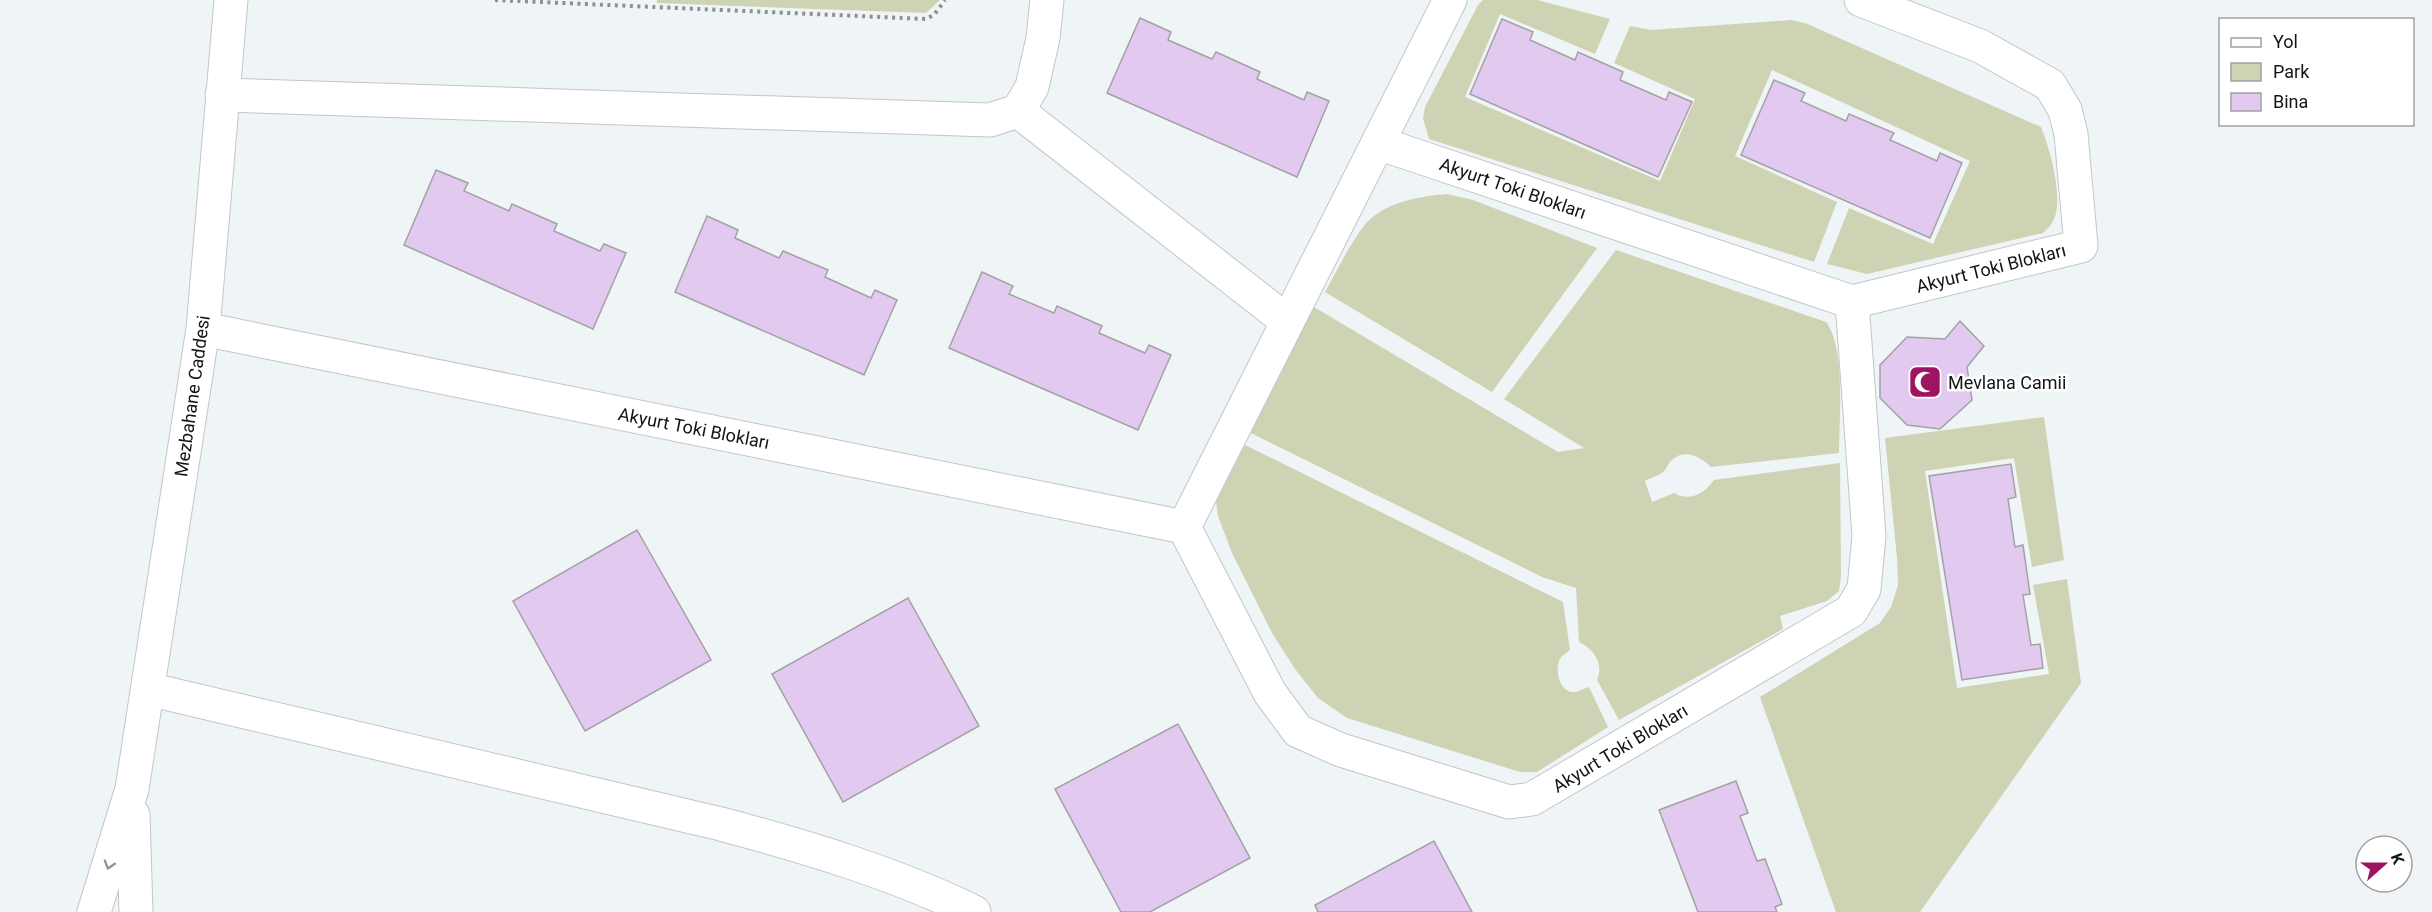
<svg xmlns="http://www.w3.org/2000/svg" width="2432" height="912" font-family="Roboto,sans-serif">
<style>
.green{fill:#ced3b3}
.building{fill:#e1c9ef;stroke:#a4a1a5;stroke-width:1.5}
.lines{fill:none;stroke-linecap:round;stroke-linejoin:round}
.street-casing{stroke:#c2c6ca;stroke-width:35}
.secondary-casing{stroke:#c2c6ca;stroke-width:35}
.path{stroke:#8d9092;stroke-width:4;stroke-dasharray:3 4.5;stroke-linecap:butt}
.street{stroke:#fff;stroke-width:33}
.secondary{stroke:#fff;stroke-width:33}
.oneway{stroke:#959596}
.labels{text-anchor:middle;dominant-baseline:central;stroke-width:5;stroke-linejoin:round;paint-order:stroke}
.street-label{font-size:18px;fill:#131415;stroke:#fff}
.poi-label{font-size:18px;fill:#131415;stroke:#fff;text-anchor:start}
</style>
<rect width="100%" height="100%" fill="#eff4f7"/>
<g class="green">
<path d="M 657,0 L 940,0 L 926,13 L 657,3 Z"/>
<path d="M 1483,0 L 1537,0 L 1610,19 L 1595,54 L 1500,14 L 1465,97 L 1660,181 L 1695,99 L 1614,63 L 1630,26 L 1651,30 L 1791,20 L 1805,23 L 2041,127 C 2050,149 2061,190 2056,213 C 2054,221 2050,227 2043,233 L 1867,274 L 1827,264 L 1849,208 L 1933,244 L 1970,161 L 1772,70 L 1735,156 L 1837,202 L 1814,262 L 1429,139 L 1423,118 L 1425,107 L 1478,5 Z"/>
<path d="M 1447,194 L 1473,200 L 1597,248 L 1492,392 L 1325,292 C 1337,271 1348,247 1363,227 C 1381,203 1419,196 1447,194 Z"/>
<path d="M 1616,250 L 1826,322 C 1846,348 1839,419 1839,453 L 1711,467 C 1701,457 1685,448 1672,460 C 1668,463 1667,469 1663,472 C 1658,476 1650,478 1645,481 L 1652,502 L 1674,493 C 1690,502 1704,494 1714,480 L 1840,463 L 1841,576 L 1839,591 L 1827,601 L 1780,616 L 1783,629 L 1619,720 L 1597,680 C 1604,664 1594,649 1579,642 L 1576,588 L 1542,577 L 1249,432 L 1314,307 L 1558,452 L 1584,448 L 1504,399 Z"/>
<path d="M 2044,417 L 2064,560 L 2032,567 L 2014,458 L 1925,471 L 1957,688 L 2049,674 L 2033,585 L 2067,579 L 2081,683 L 1920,912 L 1836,912 L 1760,697 L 1880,623 L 1891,607 L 1898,585 L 1897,558 L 1885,438 Z"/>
<path d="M 1243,444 L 1563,602 L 1570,650 C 1567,653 1562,655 1560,659 C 1554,670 1560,694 1575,692 C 1580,691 1585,688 1589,687 L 1608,727 L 1537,772 L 1520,772 L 1347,718 L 1318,698 L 1295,669 L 1272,633 L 1232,553 L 1218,516 L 1216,502 L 1219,486 Z"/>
</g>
<g class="building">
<path d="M 1140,18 L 1171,32 L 1168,40 L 1212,59 L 1216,52 L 1260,72 L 1257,79 L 1304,100 L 1307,92 L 1329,101 L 1297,177 L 1107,93 Z"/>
<path d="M 1502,19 L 1533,32 L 1530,40 L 1575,60 L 1578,52 L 1623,72 L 1620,80 L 1666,100 L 1669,92 L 1692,102 L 1658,177 L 1470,94 Z"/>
<path d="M 1774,80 L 1805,93 L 1801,101 L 1846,121 L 1849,114 L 1894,133 L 1890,140 L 1937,161 L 1940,153 L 1962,163 L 1930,238 L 1741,155 Z"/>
<path d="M 436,170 L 468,183 L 464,191 L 509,211 L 512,204 L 557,224 L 554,231 L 600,251 L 604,244 L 626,253 L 593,329 L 404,245 Z"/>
<path d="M 707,216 L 738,230 L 735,238 L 779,258 L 783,251 L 828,270 L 825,277 L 871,298 L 875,290 L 897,300 L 864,375 L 675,292 Z"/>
<path d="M 982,272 L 1013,286 L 1009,294 L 1054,313 L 1057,306 L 1102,326 L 1099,333 L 1145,353 L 1149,345 L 1171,355 L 1138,430 L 949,348 Z"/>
<path d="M 1960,321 L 1984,346 L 1967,367 L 1972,400 L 1940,429 L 1907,425 L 1880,398 L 1880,365 L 1907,337 L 1945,339 Z"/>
<path d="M 2011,464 L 2016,497 L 2008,499 L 2015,547 L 2023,545 L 2030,594 L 2023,595 L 2031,645 L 2040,644 L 2043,668 L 1962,680 L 1929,476 Z"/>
<path d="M 637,530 L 711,660 L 585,731 L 513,601 Z"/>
<path d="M 908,598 L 979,726 L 843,802 L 772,674 Z"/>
<path d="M 1178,724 L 1250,858 L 1150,912 L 1121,912 L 1055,789 Z"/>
<path d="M 1736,781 L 1748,813 L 1740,816 L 1757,861 L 1765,859 L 1782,904 L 1775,907 L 1777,912 L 1698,912 L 1659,810 Z"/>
<path d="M 1434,841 L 1472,912 L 1318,912 L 1315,905 Z"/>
</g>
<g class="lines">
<defs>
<g id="street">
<path d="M 222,95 L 990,120 L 1018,111 L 1032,87 L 1043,38 L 1047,0"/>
<path d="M 1018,111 L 1287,321"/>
<path d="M 1378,143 L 1852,302 L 2081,246 L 2071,134 L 2065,110 L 2050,85 L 1980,46 L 1861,0"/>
<path d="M 203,329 L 1184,527"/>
<path d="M 1184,527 L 1270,693 L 1298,731 L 1341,750 L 1509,802 L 1532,799 L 1851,611 L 1864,589 L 1869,536 L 1852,302"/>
<path d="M 1184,527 L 1450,0"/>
<path d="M 148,689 L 721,824 C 807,847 894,873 974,912"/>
</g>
<g id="secondary">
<path d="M 133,815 L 136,912"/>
<path d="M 94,912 L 132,789 L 203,329 L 231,0"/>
</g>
</defs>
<use href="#street" class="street-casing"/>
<use href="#secondary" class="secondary-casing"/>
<path class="path" d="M 495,0 L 926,19 L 934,15 L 945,0"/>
<use href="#street" class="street"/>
<use href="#secondary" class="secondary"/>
</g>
<defs><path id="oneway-chevron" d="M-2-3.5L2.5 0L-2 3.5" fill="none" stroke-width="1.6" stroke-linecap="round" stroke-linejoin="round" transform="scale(1.5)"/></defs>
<use class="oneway" href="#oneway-chevron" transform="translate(109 865) rotate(107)"/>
<defs>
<symbol id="mosque-square" viewBox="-11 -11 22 22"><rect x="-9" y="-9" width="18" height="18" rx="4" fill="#9e1462" stroke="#fff"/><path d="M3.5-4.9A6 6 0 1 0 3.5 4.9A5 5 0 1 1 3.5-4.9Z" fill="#fff"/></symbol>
</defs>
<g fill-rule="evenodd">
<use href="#mosque-square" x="1906" y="363" width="38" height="38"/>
</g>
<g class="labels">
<g class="street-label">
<text transform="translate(1513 188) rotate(19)">Akyurt Toki Blokları</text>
<text transform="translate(1991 268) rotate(-14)">Akyurt Toki Blokları</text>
<text transform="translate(192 396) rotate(-82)">Mezbahane Caddesi</text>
<text transform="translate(694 428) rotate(11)">Akyurt Toki Blokları</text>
<text transform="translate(1620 748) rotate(-31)">Akyurt Toki Blokları</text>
</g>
<g class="poi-label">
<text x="1948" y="382">Mevlana Camii</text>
</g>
</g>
<rect x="2219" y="18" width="195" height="108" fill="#ffffff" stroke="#a1a1a1" stroke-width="1.5"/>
<rect x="2231" y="38" width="30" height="9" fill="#ffffff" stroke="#a1a1a1" stroke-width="1.5"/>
<text x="2273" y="48" font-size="18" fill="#131415">Yol</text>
<rect x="2231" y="63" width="30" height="18" fill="#ced3b3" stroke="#a1a1a1" stroke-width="1.5"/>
<text x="2273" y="78" font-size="18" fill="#131415">Park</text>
<rect x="2231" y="93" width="30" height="18" fill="#e1c9ef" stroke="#a1a1a1" stroke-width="1.5"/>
<text x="2273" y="108" font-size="18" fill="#131415">Bina</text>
<g transform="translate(2384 864) rotate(69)"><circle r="28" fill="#ffffff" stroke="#a1a1a1" stroke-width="1.5"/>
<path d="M0-4.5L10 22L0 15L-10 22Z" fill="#9e1462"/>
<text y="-9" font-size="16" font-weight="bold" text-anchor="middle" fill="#131415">K</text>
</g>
</svg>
